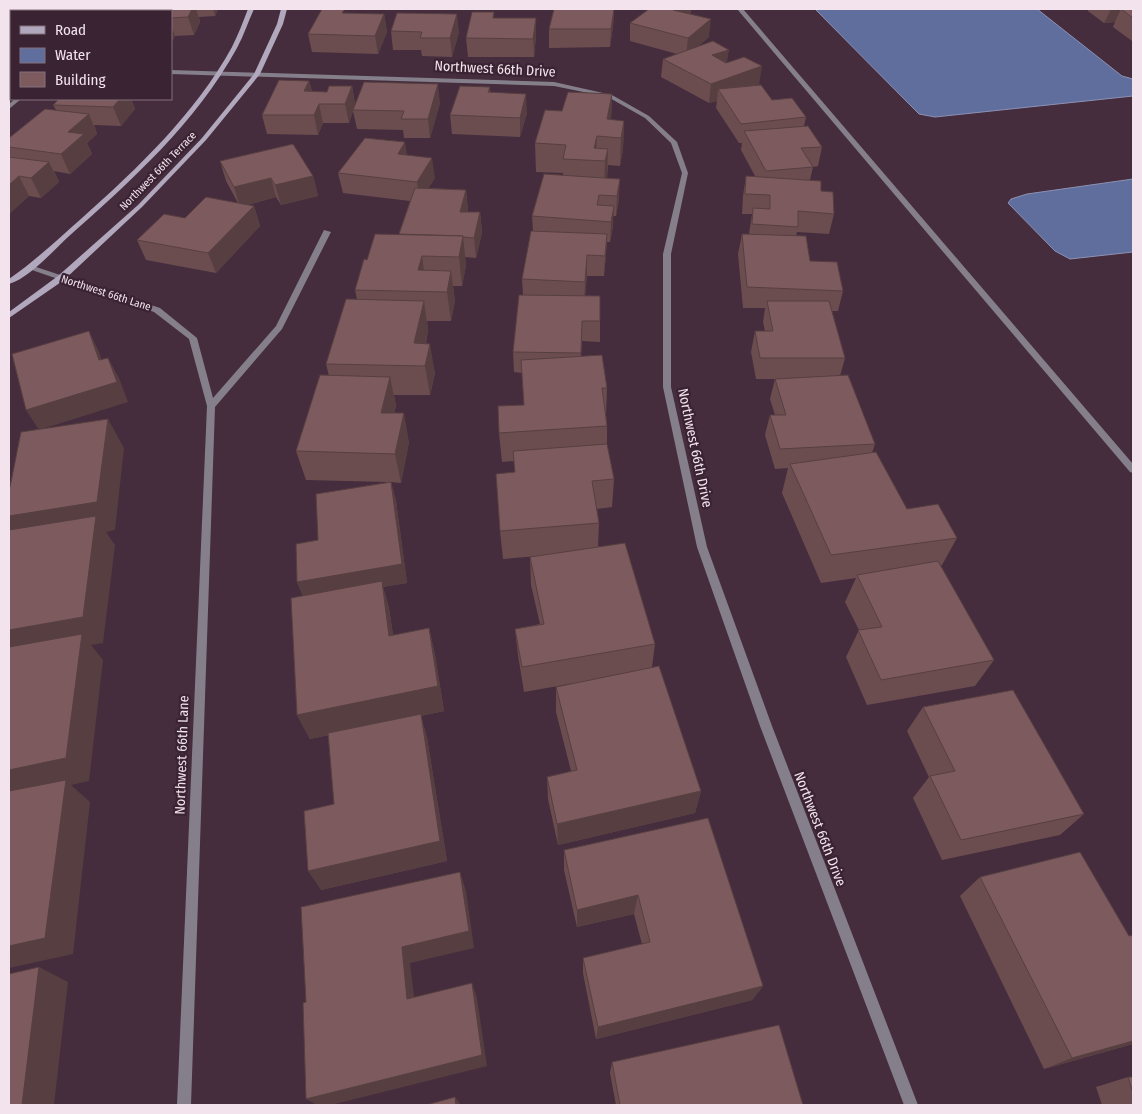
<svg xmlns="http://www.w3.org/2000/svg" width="1142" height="1114" font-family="'Fira Sans Condensed',sans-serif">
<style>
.water{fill:#606e9d;stroke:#8c91b5}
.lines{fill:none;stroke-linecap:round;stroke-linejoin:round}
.lane{fill:#857f8c;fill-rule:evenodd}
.street{fill:#857f8c;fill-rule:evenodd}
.secondary{fill:#b1a8bd;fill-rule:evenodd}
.wall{fill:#6b4d50}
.shaded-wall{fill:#573f41}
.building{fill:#7c5a5d;stroke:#573f41}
.labels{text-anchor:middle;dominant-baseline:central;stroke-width:4.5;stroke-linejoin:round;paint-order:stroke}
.far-street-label{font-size:11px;fill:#f3e3ed;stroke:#3a2333}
.street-label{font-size:14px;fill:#f3e3ed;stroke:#3a2333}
</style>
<rect width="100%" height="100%" fill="#452d3d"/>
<g class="water">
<path d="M 815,9 L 1037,9 L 1122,76 L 1133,79 L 1133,96 L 935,117 L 919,114 Z"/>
<path d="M 1133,179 L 1133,252 L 1070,259 L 1055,251 L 1008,203 L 1011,199 L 1027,194 Z"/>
</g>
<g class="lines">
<path class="lane" d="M 737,9 L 743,9 L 1133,464 L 1133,473 L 1130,472 Z"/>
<g class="street">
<path d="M 93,9 L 98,9 L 96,11 L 92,11 Z"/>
<rect x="9" y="67" width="2" height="4"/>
<path d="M 171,70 L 554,82 L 612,95 L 649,116 L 677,142 L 688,173 L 671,254 L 671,387 L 707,547 L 772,726 L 918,1105 L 904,1105 L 760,726 L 697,547 L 663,387 L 663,254 L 682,173 L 671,143 L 645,118 L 608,97 L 554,86 L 171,74 Z"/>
<path d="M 15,99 L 21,99 L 9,109 L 9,104 Z"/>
<path d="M 324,230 L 331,232 L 282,329 L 215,407 L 191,1105 L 177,1105 L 207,406 L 189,339 L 154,312 L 26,268 L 27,266 L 33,266 L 160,308 L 197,338 L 213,398 L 276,326 Z"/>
</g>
<g class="secondary">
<path d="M 248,9 L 254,9 C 248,22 244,35 237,48 C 196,123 131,181 68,237 C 52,252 29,278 9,284 L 9,279 C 35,261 58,239 82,218 C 138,168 195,114 232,47 C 238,35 243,22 248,9 Z"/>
<path d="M 281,9 L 287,9 L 283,24 L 260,74 L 206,140 L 142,207 L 64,280 L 9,318 L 9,312 L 58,276 L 138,205 L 202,138 L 254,74 L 277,24 Z"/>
</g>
</g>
<g class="wall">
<path d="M 9,9 L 11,11 L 11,47 L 9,47 Z"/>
<path d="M 129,9 L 218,9 L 215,16 L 199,17 L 200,22 L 194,35 L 175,36 L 171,43 L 171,11 Z"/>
<path d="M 614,9 L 613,26 L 610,47 L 549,48 L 549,29 Z"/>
<path d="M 1088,9 L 1133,9 L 1133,41 L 1132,41 L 1113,27 L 1115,22 L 1104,23 L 1088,11 Z"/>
<path d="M 691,13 L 690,14 L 709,37 L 697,47 L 727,63 L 759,85 L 772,100 L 806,117 L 804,126 L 822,147 L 818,166 L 813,167 L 810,180 L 821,191 L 834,214 L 829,234 L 797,232 L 796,236 L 810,261 L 843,291 L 838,311 L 832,311 L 845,358 L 840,376 L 875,444 L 872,453 L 907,509 L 957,538 L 942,565 L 941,566 L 994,660 L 975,686 L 867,705 L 846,657 L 859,630 L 845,602 L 856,578 L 821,583 L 782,493 L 788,468 L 775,469 L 765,435 L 770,415 L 775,415 L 770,399 L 775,379 L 780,379 L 756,379 L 751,352 L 755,331 L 765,331 L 763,322 L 765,308 L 743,308 L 738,254 L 742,234 L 749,234 L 752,214 L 742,214 L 743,196 L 746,176 L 755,176 L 741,150 L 742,143 L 739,143 L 716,108 L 717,101 L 709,103 L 661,77 L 663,59 L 677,54 L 630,41 L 630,23 Z"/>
<path d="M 384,14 L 387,32 L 378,54 L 312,52 L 308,34 Z"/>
<path d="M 536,18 L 536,36 L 534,57 L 468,57 L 466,38 Z"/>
<path d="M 391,31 L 459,32 L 452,57 L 422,56 L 421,50 L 393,50 Z"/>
<path d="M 309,81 L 312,91 L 327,92 L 352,86 L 355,104 L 440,103 L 430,138 L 404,138 L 403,130 L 357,129 L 353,111 L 349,123 L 323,123 L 318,135 L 267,134 L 262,115 Z"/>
<path d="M 490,87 L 490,93 L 527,113 L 520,137 L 452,134 L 450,115 Z"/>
<path d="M 612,94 L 611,120 L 624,121 L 623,149 L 620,166 L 608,165 L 607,178 L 619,199 L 616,216 L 613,216 L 613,226 L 610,242 L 607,242 L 604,276 L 587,276 L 585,296 L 600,321 L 600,342 L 582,341 L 581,356 L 607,388 L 606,414 L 607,426 L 607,444 L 614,479 L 612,507 L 597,509 L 599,523 L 598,547 L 655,644 L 652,667 L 701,791 L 695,813 L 558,845 L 548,799 L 547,777 L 571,771 L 556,712 L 556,687 L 575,683 L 524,692 L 518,655 L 515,629 L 540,624 L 531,585 L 530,557 L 538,556 L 503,559 L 500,531 L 515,472 L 514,461 L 502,462 L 499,433 L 524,405 L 522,373 L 514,372 L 513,352 L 523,295 L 522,279 L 533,231 L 532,216 L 563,175 L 563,173 L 536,172 L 535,143 L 562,111 Z"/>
<path d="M 59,99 L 131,99 L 135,109 L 121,126 L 94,125 L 97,134 L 87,143 L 92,154 L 70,174 L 54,171 L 59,182 L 41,198 L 29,196 L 9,214 L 9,138 L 56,110 L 53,105 Z"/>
<path d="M 220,161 L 313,176 L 318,196 L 281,205 L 276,197 L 248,205 L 254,206 L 260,226 L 216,273 L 146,260 L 137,240 L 185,218 L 238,203 L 226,181 Z"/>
<path d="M 338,173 L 435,178 L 428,188 L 466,190 L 468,210 L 468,212 L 480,212 L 482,233 L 476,258 L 465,257 L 466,265 L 462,286 L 453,286 L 455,301 L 451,321 L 427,321 L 428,330 L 426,344 L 435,373 L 430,395 L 394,395 L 396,406 L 394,413 L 409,442 L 401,483 L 391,482 L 396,501 L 407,583 L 383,587 L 389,608 L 393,635 L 429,628 L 435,655 L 444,711 L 421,716 L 427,738 L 447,861 L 321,890 L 334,804 L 329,735 L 310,739 L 297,715 L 303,596 L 297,582 L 318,540 L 387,482 L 306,480 L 296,451 L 329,376 L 326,364 L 357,299 L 355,290 L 367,260 L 399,234 L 410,201 L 343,193 Z"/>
<path d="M 923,707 L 1084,814 L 1060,835 L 942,860 L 913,798 L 929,777 L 907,731 Z"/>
<path d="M 708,818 L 763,986 L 752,1000 L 596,1039 L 583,973 L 583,958 L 642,944 L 634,914 L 577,927 L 564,870 L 564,850 Z"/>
<path d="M 980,877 L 1129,936 L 1133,1044 L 1044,1069 L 960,896 Z"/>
<path d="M 612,1062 L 803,1105 L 616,1105 L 610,1073 Z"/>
<path d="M 1128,1077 L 1133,1077 L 1133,1105 L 1102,1105 L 1096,1087 Z"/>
</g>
<g class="shaded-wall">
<path d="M 41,9 L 47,9 L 49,11 L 39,11 Z"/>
<path d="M 192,9 L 196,9 L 200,22 L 194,35 L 188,17 Z"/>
<path d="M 213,9 L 218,9 L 215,16 Z"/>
<path d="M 614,9 L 613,26 L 610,47 L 611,29 Z"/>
<path d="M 675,9 L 691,9 L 691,13 L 672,28 L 673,10 Z"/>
<path d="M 1111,9 L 1133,9 L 1121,9 L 1115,22 L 1104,23 Z"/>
<path d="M 384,14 L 387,32 L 378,54 L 375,36 Z"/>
<path d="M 457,14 L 459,32 L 452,57 L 450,38 Z"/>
<path d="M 536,18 L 536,36 L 534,57 L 533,39 Z"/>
<path d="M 711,19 L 709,37 L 686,56 L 688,38 Z"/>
<path d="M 171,25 L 175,36 L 171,43 Z"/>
<path d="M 729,50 L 726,68 L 712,55 Z"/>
<path d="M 762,66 L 759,85 L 718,89 L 717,101 L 709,103 L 711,84 Z"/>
<path d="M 309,81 L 314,99 L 304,91 Z"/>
<path d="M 438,84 L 440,103 L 430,138 L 428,119 Z"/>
<path d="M 352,86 L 355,105 L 349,123 L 345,104 Z"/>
<path d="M 526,94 L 527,113 L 520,137 L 520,118 Z"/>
<path d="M 612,94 L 611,122 L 607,119 Z"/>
<path d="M 118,99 L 131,99 L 135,109 L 121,126 L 113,107 Z"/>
<path d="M 319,104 L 323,123 L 318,135 L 314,115 Z"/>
<path d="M 89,114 L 97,134 L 87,143 L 92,154 L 70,174 L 61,154 L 68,132 Z"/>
<path d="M 624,121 L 623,149 L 620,166 L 621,138 Z"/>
<path d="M 597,136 L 596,161 L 594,148 Z"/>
<path d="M 405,142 L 408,162 L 398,154 Z"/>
<path d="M 608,149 L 607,177 L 604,190 L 605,161 Z"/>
<path d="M 432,158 L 435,178 L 420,202 L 417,182 Z"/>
<path d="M 49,162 L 59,182 L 41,198 L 31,178 Z"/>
<path d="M 19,176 L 29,196 L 9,214 L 9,185 Z"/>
<path d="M 313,176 L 318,196 L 281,205 L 275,185 Z"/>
<path d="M 271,178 L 276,197 L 240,207 L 234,187 Z"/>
<path d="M 620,179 L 619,199 L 616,216 L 617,196 Z"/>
<path d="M 466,190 L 468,210 L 462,232 L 460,212 Z"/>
<path d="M 254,206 L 260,226 L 216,273 L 208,253 Z"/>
<path d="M 614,206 L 613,226 L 610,242 L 611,222 Z"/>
<path d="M 480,212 L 482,233 L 476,258 L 474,238 Z"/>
<path d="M 607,234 L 606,254 L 604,276 L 605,256 Z"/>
<path d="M 463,236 L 466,265 L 462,286 L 459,257 Z"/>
<path d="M 587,255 L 587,276 L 584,302 L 585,282 Z"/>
<path d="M 422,256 L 426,285 L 418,270 Z"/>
<path d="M 451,271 L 455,301 L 451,321 L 447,292 Z"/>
<path d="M 424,301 L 428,330 L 421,366 L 414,343 Z"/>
<path d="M 89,331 L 99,352 L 109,381 L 99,360 Z"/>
<path d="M 430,344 L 435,373 L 430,395 L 425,366 Z"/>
<path d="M 108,358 L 119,378 L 128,402 L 39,430 L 26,410 Z"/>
<path d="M 390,377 L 396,406 L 387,442 L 381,413 Z"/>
<path d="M 404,413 L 409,442 L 401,483 L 395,454 Z"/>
<path d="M 108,419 L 124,448 L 115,530 L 106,532 L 115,545 L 103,643 L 91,645 L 103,660 L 89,781 L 71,785 L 90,802 L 73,954 L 9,968 L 9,516 Z"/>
<path d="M 391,482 L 396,501 L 407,583 L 383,587 L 389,608 L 397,662 L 389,636 L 305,601 L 297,582 Z"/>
<path d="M 429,628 L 435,655 L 444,711 L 421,716 L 427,738 L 447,861 L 321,890 L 308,871 L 421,716 L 310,739 L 297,715 Z"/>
<path d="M 701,791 L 695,813 L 558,845 L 557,824 Z"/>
<path d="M 460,872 L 466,891 L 474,948 L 410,963 L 416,1013 L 407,999 L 402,947 Z"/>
<path d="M 638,895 L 634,914 L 577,927 L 577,910 Z"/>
<path d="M 39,967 L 68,982 L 54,1105 L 22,1105 Z"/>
<path d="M 472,983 L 477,998 L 487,1066 L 331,1105 L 317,1105 L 306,1099 Z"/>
<path d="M 763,986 L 752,1000 L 596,1039 L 598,1027 Z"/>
<path d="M 1133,1041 L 1133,1044 L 1044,1069 L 1072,1058 Z"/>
<path d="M 455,1097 L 461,1105 L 456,1105 Z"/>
</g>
<g class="building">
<path d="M 9,9 L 41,9 L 39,11 L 11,11 L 11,28 L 9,28 Z"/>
<path d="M 129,9 L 192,9 L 188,17 L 171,18 L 171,11 L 127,11 Z"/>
<path d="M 322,9 L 345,9 L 342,13 L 384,14 L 375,36 L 308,34 Z"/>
<path d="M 554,9 L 614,9 L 611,29 L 549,29 Z"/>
<path d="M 649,9 L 675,9 L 673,10 L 711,19 L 688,38 L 630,23 Z"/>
<path d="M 1121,9 L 1133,9 L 1133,18 Z"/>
<path d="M 472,12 L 494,12 L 493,18 L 536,18 L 533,39 L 466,38 Z"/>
<path d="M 397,13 L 457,14 L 450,38 L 420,38 L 422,32 L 391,31 Z"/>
<path d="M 713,41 L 729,50 L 712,55 L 726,63 L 744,57 L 762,66 L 711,84 L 663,59 Z"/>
<path d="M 279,80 L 309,81 L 304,91 L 327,92 L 329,86 L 352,86 L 345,104 L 319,104 L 314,115 L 262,115 Z"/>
<path d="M 364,82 L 438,84 L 428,119 L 401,119 L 404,111 L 353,110 Z"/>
<path d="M 761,85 L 772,100 L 792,98 L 806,117 L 741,124 L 718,89 Z"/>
<path d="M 460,86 L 490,87 L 488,92 L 526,94 L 520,118 L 450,115 Z"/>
<path d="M 568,92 L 612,94 L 607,119 L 624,121 L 621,138 L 597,136 L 594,148 L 608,149 L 605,161 L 563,159 L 566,145 L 535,143 L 545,110 L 562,111 Z"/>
<path d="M 59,99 L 120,99 L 113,107 L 53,105 Z"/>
<path d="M 45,109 L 89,114 L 68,132 L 84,134 L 61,154 L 9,147 L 9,138 Z"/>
<path d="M 808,126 L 822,147 L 801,148 L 813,167 L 766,171 L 744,131 Z"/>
<path d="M 365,138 L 405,142 L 398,154 L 432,158 L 417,182 L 338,173 Z"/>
<path d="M 293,144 L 313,176 L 275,185 L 271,178 L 234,187 L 220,161 Z"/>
<path d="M 9,157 L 49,162 L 31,178 L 19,176 L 9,185 Z"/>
<path d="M 544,174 L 620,179 L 617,196 L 599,195 L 597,205 L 614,206 L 611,222 L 532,216 Z"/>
<path d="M 746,176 L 821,181 L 821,191 L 833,192 L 834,214 L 798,211 L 798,227 L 752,224 L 753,208 L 770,209 L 770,195 L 745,194 Z"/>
<path d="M 415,188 L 466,190 L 460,212 L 480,212 L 474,238 L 463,237 L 463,236 L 399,234 Z"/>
<path d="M 206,197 L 254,206 L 208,253 L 137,240 L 164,214 L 185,218 Z"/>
<path d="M 531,231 L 607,234 L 605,256 L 587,255 L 585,282 L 522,279 Z"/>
<path d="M 375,234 L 463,236 L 459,257 L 422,256 L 418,270 L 451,271 L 447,292 L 355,290 L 364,259 L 367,260 Z"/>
<path d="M 742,234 L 806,236 L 810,261 L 837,262 L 843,291 L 747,287 Z"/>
<path d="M 519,295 L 600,296 L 600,321 L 582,321 L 581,353 L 513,352 Z"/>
<path d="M 346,299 L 424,301 L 414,343 L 430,344 L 425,366 L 326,364 Z"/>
<path d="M 767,301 L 829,301 L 845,358 L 760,358 L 755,331 L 773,331 Z"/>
<path d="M 89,331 L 99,360 L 108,358 L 117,382 L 26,410 L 12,354 Z"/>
<path d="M 602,355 L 607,388 L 602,388 L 607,426 L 499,433 L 498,406 L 524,405 L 521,360 Z"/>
<path d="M 320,375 L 390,377 L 381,413 L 404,413 L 395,454 L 296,451 Z"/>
<path d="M 848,375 L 875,444 L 780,449 L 770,415 L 786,415 L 775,379 Z"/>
<path d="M 108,419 L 97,502 L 9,516 L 9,487 L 10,487 L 21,432 Z"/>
<path d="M 607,444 L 614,479 L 592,481 L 599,523 L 500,531 L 496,474 L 515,472 L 513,451 Z"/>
<path d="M 876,452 L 907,509 L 938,504 L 957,538 L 831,555 L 790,464 Z"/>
<path d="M 391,482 L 402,564 L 297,582 L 296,544 L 318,540 L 316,494 Z"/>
<path d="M 96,516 L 83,617 L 9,630 L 9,530 Z"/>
<path d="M 625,543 L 655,644 L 522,667 L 515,629 L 544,624 L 530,557 Z"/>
<path d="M 938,561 L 994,660 L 881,680 L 858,630 L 882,627 L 857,575 Z"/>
<path d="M 382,581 L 389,636 L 429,628 L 438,686 L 297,715 L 291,598 Z"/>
<path d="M 82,634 L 66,758 L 9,770 L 9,647 Z"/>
<path d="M 659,666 L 701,791 L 557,824 L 547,777 L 577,770 L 556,687 Z"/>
<path d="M 1013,690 L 1084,814 L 961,840 L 930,776 L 955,771 L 923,707 Z"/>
<path d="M 421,714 L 440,841 L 308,871 L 304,811 L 334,804 L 328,733 Z"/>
<path d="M 66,780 L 45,938 L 9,946 L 9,791 Z"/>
<path d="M 708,818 L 763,986 L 598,1027 L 583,958 L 650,942 L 638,895 L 577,910 L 564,850 Z"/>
<path d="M 1080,852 L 1129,936 L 1133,935 L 1133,1041 L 1072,1058 L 980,877 Z"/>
<path d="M 460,872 L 469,931 L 402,947 L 407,999 L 472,983 L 482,1055 L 306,1099 L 303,1003 L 306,1002 L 301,907 Z"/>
<path d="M 39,967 L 22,1105 L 9,1105 L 9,974 Z"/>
<path d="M 779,1025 L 803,1105 L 620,1105 L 612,1062 Z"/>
<path d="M 1128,1077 L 1133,1077 L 1133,1093 Z"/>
<path d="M 455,1097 L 456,1105 L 426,1105 Z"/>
</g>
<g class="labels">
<g class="far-street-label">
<text transform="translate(158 171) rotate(-46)">Northwest 66th Terrace</text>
<text transform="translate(106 293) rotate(18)">Northwest 66th Lane</text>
</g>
<g class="street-label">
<text transform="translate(495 69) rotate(3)">Northwest 66th Drive</text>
<text transform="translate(695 448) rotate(78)">Northwest 66th Drive</text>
<text transform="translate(182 755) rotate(-88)">Northwest 66th Lane</text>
<text transform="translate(820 829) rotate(69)">Northwest 66th Drive</text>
</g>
</g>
<rect width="1142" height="1114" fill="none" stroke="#f3e3ed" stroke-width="20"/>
<rect x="10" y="10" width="162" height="90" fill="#3a2333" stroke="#84707d"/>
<rect x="20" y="26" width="25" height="8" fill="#b1a8bd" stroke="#84707d"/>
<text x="55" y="35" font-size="15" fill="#f3e3ed">Road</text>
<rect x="20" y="48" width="25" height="15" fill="#606e9d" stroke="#84707d"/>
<text x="55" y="60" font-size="15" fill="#f3e3ed">Water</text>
<rect x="20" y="72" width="25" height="15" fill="#7c5a5d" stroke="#84707d"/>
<text x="55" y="85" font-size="15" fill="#f3e3ed">Building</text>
</svg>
